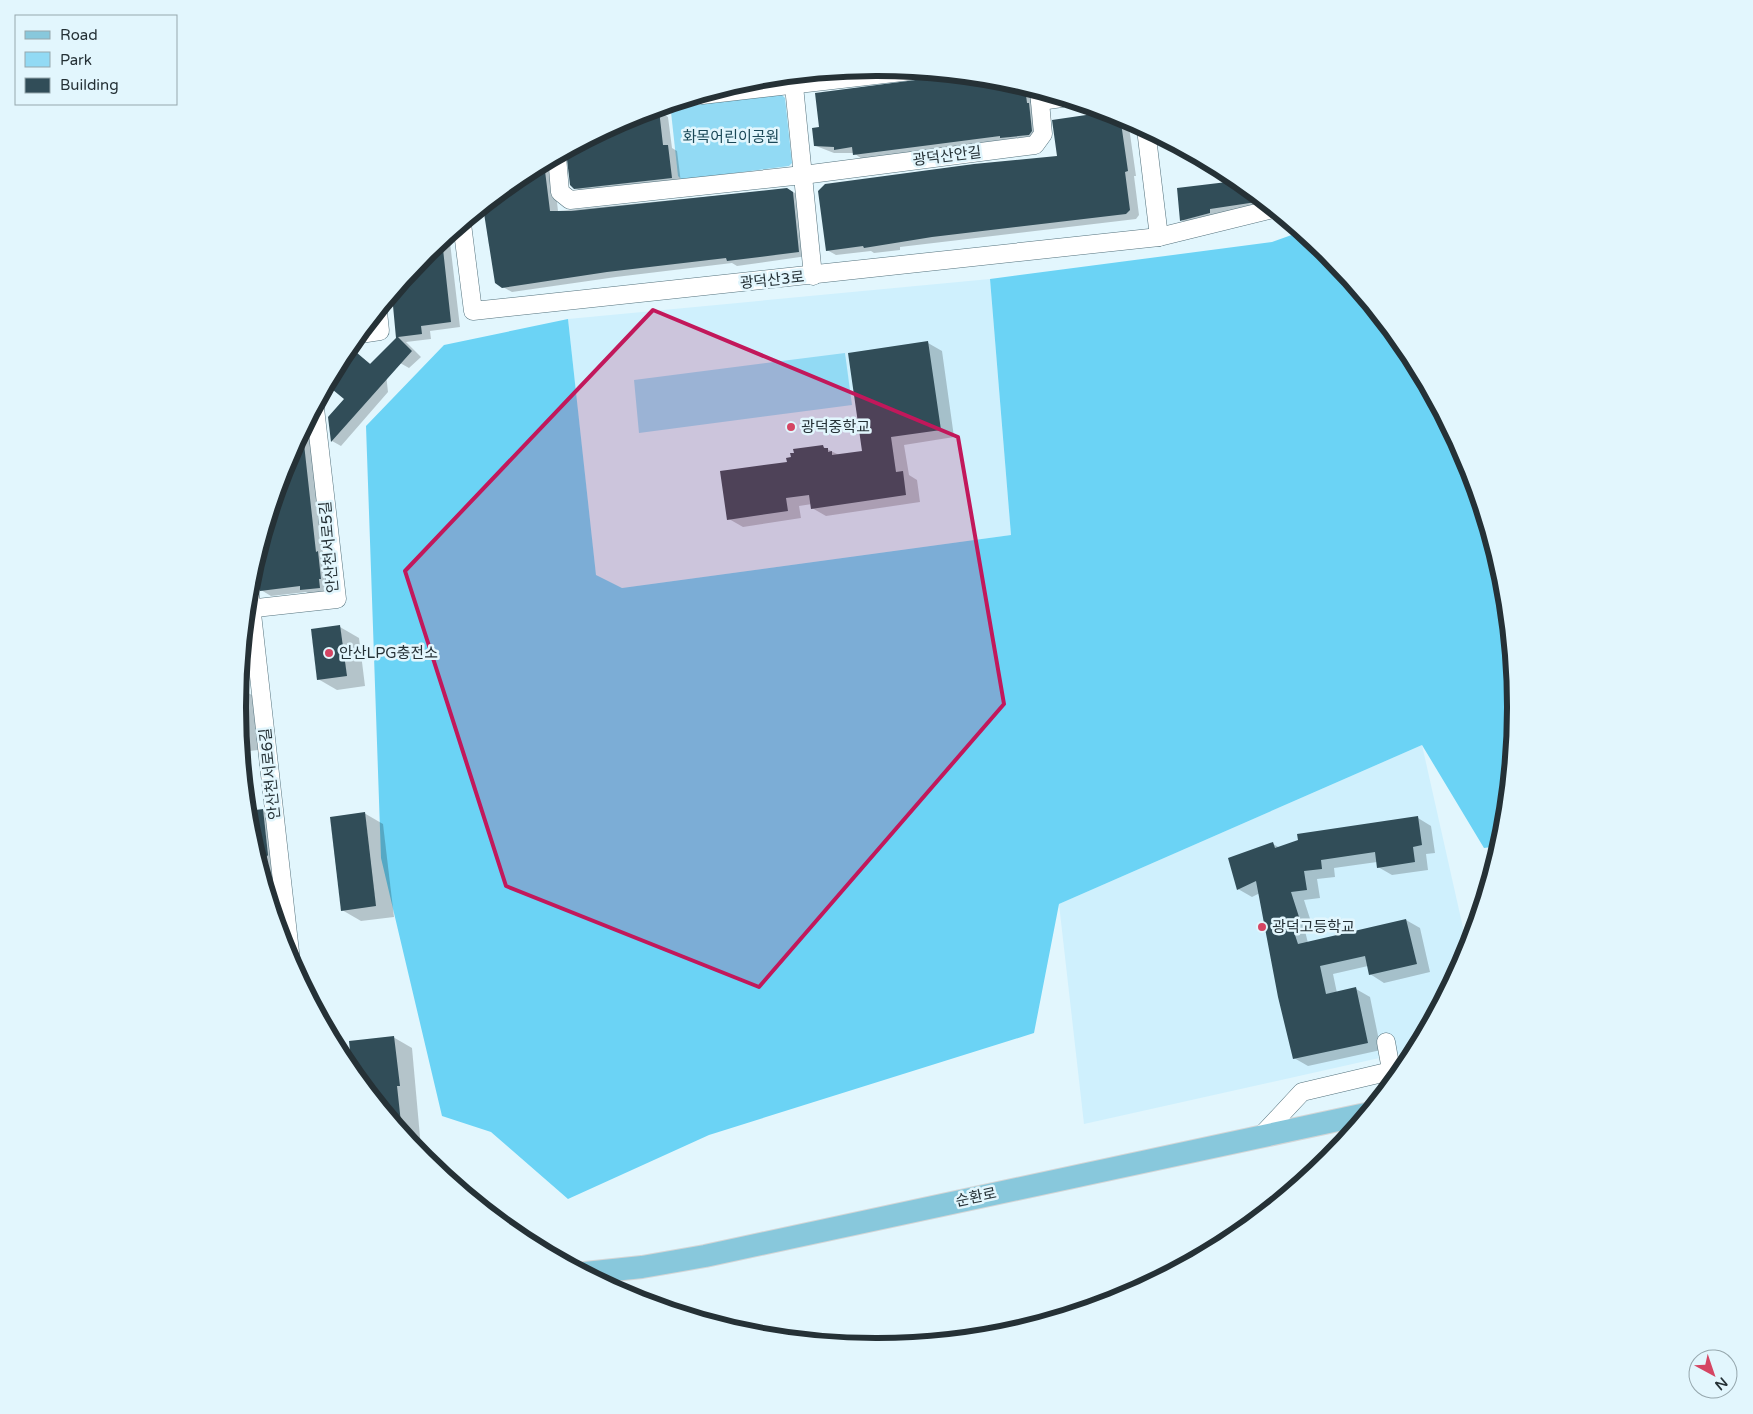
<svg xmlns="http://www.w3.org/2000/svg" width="1753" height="1414" font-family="'Varela Round','Noto Sans KR',sans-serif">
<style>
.built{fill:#cff0fd}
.green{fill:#92daf4}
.forest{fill:#6bd3f5}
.shadow{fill:#0003}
.building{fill:#314d58}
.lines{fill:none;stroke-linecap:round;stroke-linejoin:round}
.minor-casing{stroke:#54727d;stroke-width:19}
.major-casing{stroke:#d3d6d7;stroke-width:24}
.minor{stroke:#fff;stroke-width:18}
.major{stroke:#88c8dc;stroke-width:22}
.marked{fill:#c2185b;fill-opacity:0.2;stroke:#c2185b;stroke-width:4;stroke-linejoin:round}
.poi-dot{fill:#d54563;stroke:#e2f6fd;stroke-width:2}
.labels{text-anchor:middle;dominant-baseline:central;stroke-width:5;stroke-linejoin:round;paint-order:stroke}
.park-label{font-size:15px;fill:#1a4857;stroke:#e2f6fd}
.street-label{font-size:15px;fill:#253136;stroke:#e2f6fd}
.poi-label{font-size:15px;fill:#253136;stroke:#e2f6fd;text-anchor:start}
.rim{fill:none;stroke:#253136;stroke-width:6}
</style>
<rect width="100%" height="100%" fill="#e2f6fd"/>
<g class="built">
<path d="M 990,279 L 1011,535 L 622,588 L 596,576 L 568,319 Z"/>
<path d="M 1422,745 L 1468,950 L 1415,1050 L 1084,1124 L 1059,904 Z"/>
</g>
<g class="green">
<path d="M 781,94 L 785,98 L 792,163 L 789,166 L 682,180 L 678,176 L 671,112 L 674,108 Z"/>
<path d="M 845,353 L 852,405 L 639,433 L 634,380 Z"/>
</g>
<path class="forest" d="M 1300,232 L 1329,255 L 1408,352 L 1467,463 L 1504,583 L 1516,707 L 1504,832 L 1499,846 L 1484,848 L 1422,745 L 1059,904 L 1034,1033 L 709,1135 L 568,1199 L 491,1132 L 442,1116 L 381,858 L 366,426 L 444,345 L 568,319 L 596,575 L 622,588 L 1011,535 L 990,279 L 1272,242 Z"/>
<g class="shadow">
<path d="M 927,72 L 1002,80 L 1034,90 L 1041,137 L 863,160 L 854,153 L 834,153 L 816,146 L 820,128 L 912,83 L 928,78 Z"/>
<path d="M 788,76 L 739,84 L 752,80 Z"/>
<path d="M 1096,109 L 1128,120 L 1136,176 L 1134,176 L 1139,215 L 1136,219 L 900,247 L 900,250 L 874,253 L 871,251 L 836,255 L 827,250 L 1058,157 L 1094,116 Z"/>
<path d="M 659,111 L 668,117 L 672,148 L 677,151 L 681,183 L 585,193 L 575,188 L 632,116 Z"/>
<path d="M 545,169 L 554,175 L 558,211 L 787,189 L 797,194 L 807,256 L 737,266 L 732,263 L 616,277 L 512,292 L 503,287 L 492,247 L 489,245 L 484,206 L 521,175 Z"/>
<path d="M 1227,173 L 1270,207 L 1191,226 L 1182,220 L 1228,184 Z"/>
<path d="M 449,234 L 460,327 L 430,331 L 431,339 L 406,342 L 421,357 L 409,368 L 400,363 L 393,293 L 425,255 Z"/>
<path d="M 928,343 L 942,351 L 954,437 L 904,445 L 909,475 L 917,480 L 920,502 L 826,516 L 812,508 L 812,504 L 799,506 L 801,518 L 743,527 L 729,519 L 788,463 L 823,447 L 839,455 L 863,452 Z"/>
<path d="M 349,348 L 372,365 L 385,365 L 388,392 L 341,446 L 332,441 L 329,417 L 346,399 Z"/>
<path d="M 309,420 L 329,593 L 311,595 L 306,592 L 271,596 L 261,590 L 257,557 L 286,462 Z"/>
<path d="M 340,627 L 359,638 L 365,686 L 337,690 L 318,679 Z"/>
<path d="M 239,688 L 259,699 L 265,749 L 241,752 L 237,707 Z"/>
<path d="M 263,810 L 282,821 L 287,866 L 267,890 L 249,831 Z"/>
<path d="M 364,813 L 383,824 L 394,917 L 361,921 L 342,910 Z"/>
<path d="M 1418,818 L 1431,826 L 1435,853 L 1426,854 L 1428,870 L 1392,875 L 1378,867 L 1377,862 L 1334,868 L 1335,877 L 1317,879 L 1320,898 L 1304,900 L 1313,928 L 1305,931 L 1308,943 L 1406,920 L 1420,928 L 1430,972 L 1384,983 L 1370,974 L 1368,966 L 1333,974 L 1337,993 L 1356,989 L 1370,997 L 1381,1050 L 1308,1066 L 1294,1058 L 1260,893 L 1252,897 L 1238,889 L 1230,859 L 1273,844 L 1280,848 Z"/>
<path d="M 272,889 L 291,900 L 285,951 L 267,890 Z"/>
<path d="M 393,1037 L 412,1048 L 421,1148 L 416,1149 L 354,1073 Z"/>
</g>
<g class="building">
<path d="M 954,75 L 1002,80 L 1025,87 L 1027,103 L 1029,103 L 1032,131 L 1029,135 L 1000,138 L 1000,136 L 853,155 L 852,147 L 834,150 L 834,147 L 814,146 L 812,128 L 819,127 L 815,93 Z"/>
<path d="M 1092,107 L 1120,116 L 1128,171 L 1125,172 L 1130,210 L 1126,214 L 932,237 L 864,248 L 863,246 L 826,251 L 818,191 L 825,184 L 974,164 L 1057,156 L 1052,120 L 1093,114 Z"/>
<path d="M 659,110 L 663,145 L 668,145 L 672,178 L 574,189 L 570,185 L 566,151 L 632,116 Z"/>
<path d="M 544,163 L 550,211 L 571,211 L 787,188 L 793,192 L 799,252 L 727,261 L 726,258 L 607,272 L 502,288 L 495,283 L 483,207 L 521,175 Z"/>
<path d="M 1226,172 L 1263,201 L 1210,209 L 1210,213 L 1180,221 L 1177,188 L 1227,182 Z"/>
<path d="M 442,240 L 451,322 L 421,326 L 422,334 L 398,337 L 412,351 L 331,442 L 328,417 L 344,399 L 327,385 L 345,351 L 349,346 L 370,364 L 396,338 L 392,295 L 425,255 Z"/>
<path d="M 928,341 L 941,430 L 891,437 L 896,472 L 903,471 L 906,495 L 811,509 L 809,495 L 786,498 L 788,511 L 727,520 L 720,471 L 787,462 L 786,458 L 791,457 L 790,453 L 794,453 L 793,449 L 823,445 L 824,448 L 828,448 L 828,452 L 832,451 L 832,455 L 862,451 L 848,353 Z"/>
<path d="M 304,444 L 316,552 L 318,551 L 321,579 L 319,579 L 320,588 L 300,590 L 300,586 L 260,591 L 256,560 L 275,499 L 284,498 L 281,478 L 286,462 L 295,446 Z"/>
<path d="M 340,625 L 347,676 L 317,680 L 311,629 Z"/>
<path d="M 263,809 L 268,855 L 260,866 L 249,831 L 247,811 Z"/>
<path d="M 365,812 L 376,906 L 341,911 L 330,817 Z"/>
<path d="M 1418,816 L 1422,845 L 1413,847 L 1415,862 L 1377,868 L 1375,852 L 1321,860 L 1322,869 L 1304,871 L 1307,890 L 1291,892 L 1300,920 L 1291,923 L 1298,944 L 1406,919 L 1417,964 L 1369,975 L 1365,956 L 1320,966 L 1326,994 L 1356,987 L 1368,1043 L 1293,1059 L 1278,997 L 1256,881 L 1237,890 L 1228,858 L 1273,842 L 1275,848 L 1298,840 L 1297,834 Z"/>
<path d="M 394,1036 L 400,1086 L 397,1086 L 402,1132 L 377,1101 L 375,1089 L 367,1090 L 352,1071 L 349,1041 Z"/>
</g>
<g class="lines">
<defs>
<g id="minor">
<path d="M 793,76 L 813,276"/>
<path d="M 702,95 L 911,71"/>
<path d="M 1040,101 L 1062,98"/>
<path d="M 1146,129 L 1159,237"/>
<path d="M 557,156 L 560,192 L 570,200 L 803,175 L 1035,145 L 1043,134 L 1039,91"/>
<path d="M 462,224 L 473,311 L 1159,237 L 1273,209"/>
<path d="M 360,334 L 380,331 L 378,312"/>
<path d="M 249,587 L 291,961"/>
<path d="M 247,609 L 337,599 L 315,408"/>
<path d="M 1386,1042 L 1393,1081"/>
<path d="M 1261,1136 L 1302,1092 L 1391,1071"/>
</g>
<path id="major" d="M 585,1273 L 642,1267 L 705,1256 L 1366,1114"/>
</defs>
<use href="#minor" class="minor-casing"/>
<use href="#major" class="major-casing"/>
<use href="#minor" class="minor"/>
<use href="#major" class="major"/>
</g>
<path class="marked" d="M 653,310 L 958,437 L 1004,704 L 759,987 L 506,886 L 405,571 Z"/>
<g class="poi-dot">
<circle cx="791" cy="427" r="5"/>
<circle cx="329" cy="653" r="5"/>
<circle cx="1262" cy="927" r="5"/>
</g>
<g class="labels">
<g class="park-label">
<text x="731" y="137">화목어린이공원</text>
</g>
<g class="street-label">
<text transform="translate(947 156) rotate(-7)">광덕산안길</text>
<text transform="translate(772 280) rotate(-6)">광덕산3로</text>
<text transform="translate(329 547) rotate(-95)">안산천서로5길</text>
<text transform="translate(270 774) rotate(-96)">안산천서로6길</text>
<text transform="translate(976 1197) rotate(-12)">순환로</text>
</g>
<g class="poi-label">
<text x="801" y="427">광덕중학교</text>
<text x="339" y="653">안산LPG충전소</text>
<text x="1272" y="927">광덕고등학교</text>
</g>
</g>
<path d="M0 0H1753V1414H0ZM876 76H877A630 630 0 0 1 1507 706V708A630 630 0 0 1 877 1338H876A630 630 0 0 1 246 708V706A630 630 0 0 1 876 76Z" fill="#e2f6fd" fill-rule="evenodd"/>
<path class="rim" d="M876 76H877A630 630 0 0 1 1507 706V708A630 630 0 0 1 877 1338H876A630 630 0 0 1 246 708V706A630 630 0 0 1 876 76Z"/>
<rect x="15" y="15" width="162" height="90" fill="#e2f6fd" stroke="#96a7ad"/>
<rect x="25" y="31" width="25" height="8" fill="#88c8dc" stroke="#96a7ad"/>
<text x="60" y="40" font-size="15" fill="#253136">Road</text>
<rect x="25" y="52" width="25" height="15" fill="#92daf4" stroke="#96a7ad"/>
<text x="60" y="65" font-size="15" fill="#253136">Park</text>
<rect x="25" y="78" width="25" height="15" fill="#314d58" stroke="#96a7ad"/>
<text x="60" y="90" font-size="15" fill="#253136">Building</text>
<g transform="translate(1713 1374) rotate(140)"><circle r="24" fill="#e2f6fd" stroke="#96a7ad"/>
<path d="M0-4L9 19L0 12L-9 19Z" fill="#d54563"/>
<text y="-8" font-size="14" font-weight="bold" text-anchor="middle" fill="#253136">N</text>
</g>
</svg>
